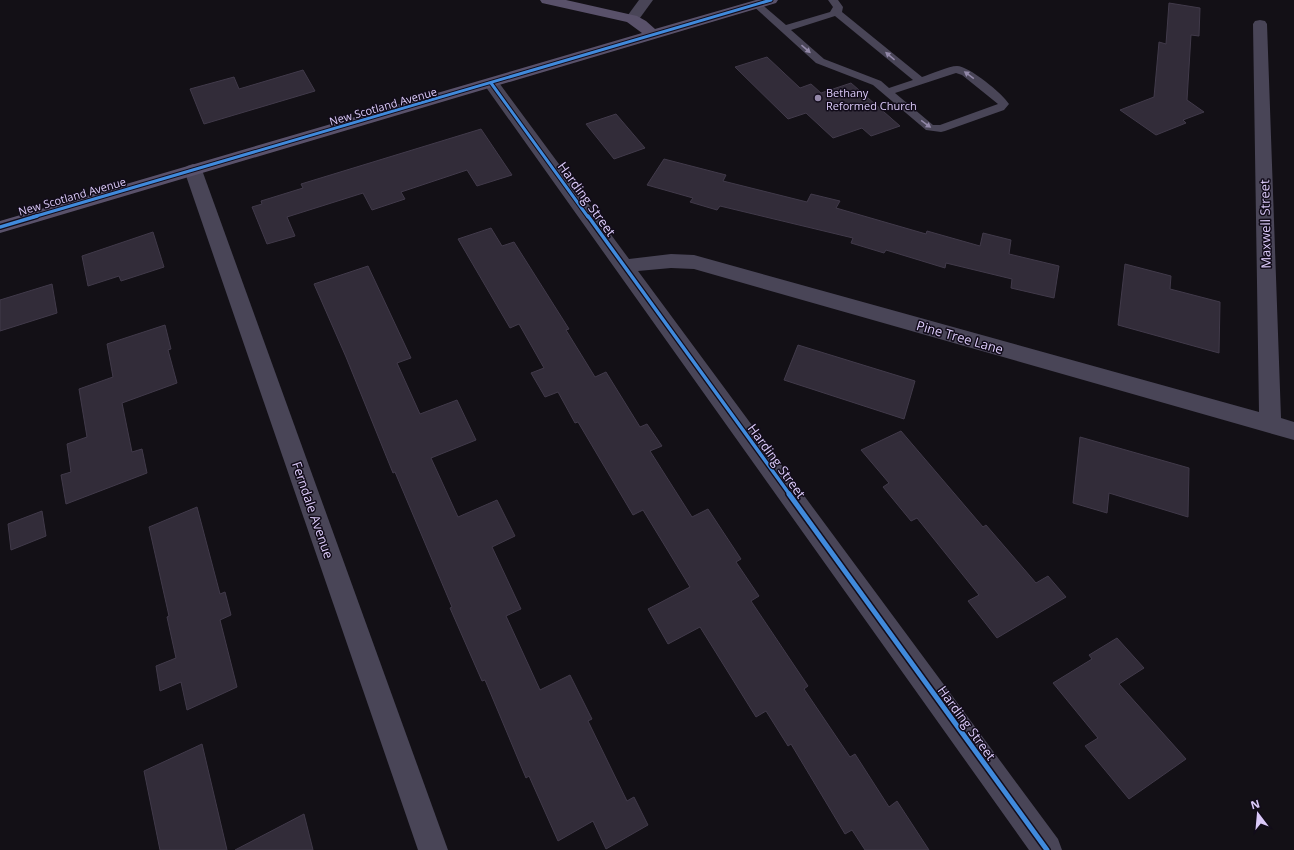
<svg xmlns="http://www.w3.org/2000/svg" width="1294" height="850" font-family="'Open Sans',sans-serif">
<style>
.building{fill:#322c39;stroke:#413a4a}
.lines{fill:none;stroke-linecap:round;stroke-linejoin:round}
.lane{fill:#494557;fill-rule:evenodd}
.street{fill:#494557;fill-rule:evenodd}
.secondary{fill:#59516a;fill-rule:evenodd}
.cycleway-far2-casing{stroke:#120c1a;stroke-width:5}
.cycleway-far1-casing{stroke:#120c1a;stroke-width:6}
.cycleway-casing{stroke:#120c1a;stroke-width:8}
.cycleway-far2{stroke:#408adc;stroke-width:3}
.cycleway-far1{stroke:#408adc;stroke-width:3.5}
.cycleway{stroke:#408adc;stroke-width:5}
.oneway{fill:#9288a8}
.poi-dot{fill:#9589aa;stroke:#120c1a;stroke-width:1.5}
.labels{text-anchor:middle;dominant-baseline:central;stroke-width:3;stroke-linejoin:round;paint-order:stroke}
.far-poi-label{font-size:11px;fill:#dbcaf9;stroke:#120c1a;text-anchor:start}
.far-street-label{font-size:11px;fill:#dbcaf9;stroke:#120c1a}
.street-label{font-size:13px;fill:#dbcaf9;stroke:#120c1a}
</style>
<rect width="100%" height="100%" fill="#131016"/>
<g class="building">
<path d="M 1169,3 L 1200,8 L 1199,36 L 1191,35 L 1187,100 L 1204,112 L 1183,120 L 1186,123 L 1156,135 L 1120,110 L 1154,97 L 1159,42 L 1166,44 Z"/>
<path d="M 767,57 L 800,88 L 811,84 L 821,93 L 851,83 L 900,126 L 871,136 L 862,128 L 833,138 L 806,113 L 788,119 L 735,67 Z"/>
<path d="M 303,70 L 315,91 L 204,124 L 190,89 L 234,77 L 239,89 Z"/>
<path d="M 616,114 L 645,148 L 614,159 L 586,124 Z"/>
<path d="M 481,129 L 512,175 L 477,186 L 467,170 L 401,192 L 405,199 L 372,210 L 363,193 L 287,217 L 295,236 L 267,244 L 252,207 L 262,204 L 261,201 L 303,188 L 301,184 Z"/>
<path d="M 664,159 L 726,175 L 723,181 L 807,202 L 811,194 L 840,201 L 836,208 L 926,234 L 927,231 L 980,246 L 983,233 L 1011,240 L 1009,254 L 1059,266 L 1054,298 L 1011,288 L 1012,279 L 946,263 L 945,268 L 886,250 L 884,253 L 851,243 L 853,238 L 720,206 L 717,210 L 690,202 L 693,198 L 647,185 Z"/>
<path d="M 491,228 L 502,246 L 514,242 L 569,329 L 566,330 L 595,377 L 606,372 L 640,427 L 647,424 L 662,446 L 650,451 L 692,517 L 708,509 L 741,559 L 736,562 L 759,596 L 751,601 L 808,686 L 804,689 L 850,757 L 855,754 L 889,807 L 897,801 L 929,850 L 865,850 L 852,830 L 845,834 L 791,744 L 788,746 L 766,711 L 756,717 L 700,627 L 668,644 L 648,609 L 690,587 L 643,510 L 633,515 L 578,422 L 575,423 L 558,392 L 545,397 L 531,373 L 544,368 L 519,324 L 510,328 L 458,239 Z"/>
<path d="M 153,232 L 164,267 L 121,281 L 119,276 L 88,286 L 82,256 Z"/>
<path d="M 1125,264 L 1171,276 L 1170,289 L 1220,302 L 1219,353 L 1118,325 Z"/>
<path d="M 368,266 L 411,358 L 397,363 L 420,414 L 457,400 L 476,440 L 431,458 L 458,517 L 497,500 L 515,536 L 492,547 L 521,609 L 506,616 L 540,690 L 570,675 L 592,719 L 588,721 L 627,801 L 634,797 L 648,825 L 606,849 L 593,821 L 558,841 L 529,776 L 526,778 L 485,680 L 482,681 L 450,608 L 452,607 L 395,472 L 393,473 L 346,357 L 314,284 Z"/>
<path d="M 52,284 L 57,313 L 0,331 L 0,300 Z"/>
<path d="M 165,325 L 171,349 L 168,350 L 177,383 L 122,403 L 132,452 L 142,449 L 147,473 L 66,504 L 61,475 L 71,472 L 67,444 L 87,437 L 79,389 L 113,377 L 107,344 Z"/>
<path d="M 798,345 L 915,381 L 904,419 L 784,380 Z"/>
<path d="M 901,431 L 983,527 L 986,525 L 1036,583 L 1048,576 L 1066,597 L 997,638 L 968,601 L 979,595 L 917,518 L 911,521 L 883,487 L 889,483 L 861,450 Z"/>
<path d="M 1080,437 L 1189,468 L 1188,517 L 1109,493 L 1107,513 L 1073,503 Z"/>
<path d="M 197,507 L 220,594 L 225,592 L 231,615 L 220,620 L 237,687 L 187,710 L 181,682 L 160,691 L 156,666 L 176,658 L 167,617 L 169,616 L 149,527 Z"/>
<path d="M 42,511 L 46,536 L 11,550 L 8,524 Z"/>
<path d="M 1117,638 L 1144,668 L 1119,684 L 1186,759 L 1129,799 L 1085,746 L 1098,738 L 1053,683 L 1092,659 L 1089,655 Z"/>
<path d="M 202,744 L 227,850 L 160,850 L 144,771 Z"/>
<path d="M 304,814 L 313,850 L 235,850 Z"/>
</g>
<g class="lines">
<path class="lane" d="M 828,0 L 838,0 L 843,7 L 842,12 L 922,77 C 931,74 949,66 957,66 C 969,66 1003,94 1009,104 L 1004,110 L 945,131 L 941,132 L 926,130 L 873,85 L 816,63 L 751,4 L 756,1 L 759,2 L 786,25 L 830,12 L 833,7 ZM 835,16 L 913,80 L 889,88 L 881,81 L 824,59 L 791,30 ZM 956,73 L 962,75 L 998,104 L 940,125 L 933,125 L 895,93 Z"/>
<g class="street">
<path d="M 639,0 L 653,0 L 637,22 L 632,23 L 627,22 L 625,19 Z"/>
<path d="M 1260,20 L 1265,21 L 1267,24 L 1281,418 L 1294,422 L 1294,440 L 694,269 L 671,268 L 638,271 L 1058,839 L 1062,850 L 1029,850 L 483,83 L 485,80 L 491,78 L 497,80 L 629,259 L 671,254 L 694,255 L 1259,412 L 1253,24 L 1255,21 Z"/>
<path d="M 193,164 L 199,166 L 202,170 L 448,850 L 418,850 L 184,170 L 187,166 Z"/>
</g>
<path class="secondary" d="M 540,0 L 566,0 L 637,16 L 646,21 L 655,29 L 756,0 L 778,0 L 776,3 L 0,233 L 0,221 L 642,33 L 627,22 L 542,3 Z"/>
<defs>
<g id="cycleway-far2">
<path d="M 491,83 L 588,217"/>
<path d="M 33,217 L 771,0"/>
</g>
<g id="cycleway-far1">
<path d="M 588,216 L 790,495"/>
<path d="M 0,227 L 37,216"/>
</g>
<path id="cycleway" d="M 789,494 L 1047,850"/>
</defs>
<use href="#cycleway-far2" class="cycleway-far2-casing"/>
<use href="#cycleway-far1" class="cycleway-far1-casing"/>
<use href="#cycleway" class="cycleway-casing"/>
<use href="#cycleway-far2" class="cycleway-far2"/>
<use href="#cycleway-far1" class="cycleway-far1"/>
<use href="#cycleway" class="cycleway"/>
</g>
<defs><path id="oneway-solid" d="M-6-.8H1V-3.2L6.5 0L1 3.2V.8H-6Z"/></defs>
<g class="oneway">
<use href="#oneway-solid" transform="translate(806 49) rotate(41)"/>
<use href="#oneway-solid" transform="translate(890 56) rotate(-140)"/>
<use href="#oneway-solid" transform="translate(969 75) rotate(-144)"/>
<use href="#oneway-solid" transform="translate(926 124) rotate(36)"/>
</g>
<circle class="poi-dot" cx="818" cy="98" r="4"/>
<g class="labels">
<g class="far-poi-label">
<text x="826" y="92">Bethany<tspan x="826" dy="13">Reformed Church</tspan></text>
</g>
<g class="far-street-label">
<text transform="translate(383 106) rotate(-16)">New Scotland Avenue</text>
<text transform="translate(72 196) rotate(-16)">New Scotland Avenue</text>
</g>
<g class="street-label">
<text transform="translate(587 199) rotate(54)">Harding Street</text>
<text transform="translate(1265 224) rotate(-91)">Maxwell Street</text>
<text transform="translate(960 337) rotate(16)">Pine Tree Lane</text>
<text transform="translate(777 461) rotate(54)">Harding Street</text>
<text transform="translate(313 510) rotate(71)">Ferndale Avenue</text>
<text transform="translate(967 723) rotate(54)">Harding Street</text>
</g>
</g>
<g transform="translate(1258 814) rotate(344)" stroke="#120c1a" stroke-width="3" paint-order="stroke">
<path d="M0-3L7 15L0 10L-7 15Z" fill="#dbcaf9"/>
<text y="-6" font-size="11" font-weight="bold" text-anchor="middle" fill="#dbcaf9">N</text>
</g>
</svg>
